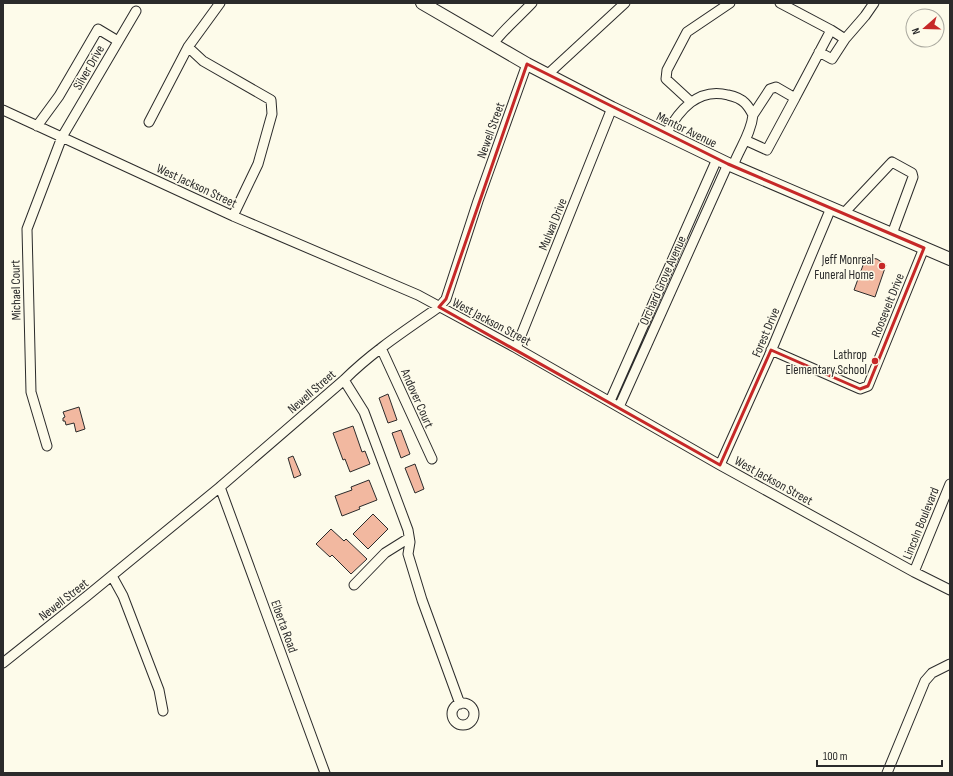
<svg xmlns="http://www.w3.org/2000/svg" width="953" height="776" font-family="'Sofia Sans Condensed',sans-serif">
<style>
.building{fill:#f2b8a0;stroke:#2b2b2b}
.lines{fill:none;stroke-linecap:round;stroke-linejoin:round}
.minor-casing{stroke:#2b2b2b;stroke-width:11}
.major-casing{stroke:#2b2b2b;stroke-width:14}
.minor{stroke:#fdfbea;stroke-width:9}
.major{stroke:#fdfbea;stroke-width:12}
.marked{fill:none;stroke:#c62828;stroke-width:3;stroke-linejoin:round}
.poi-dot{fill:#c62828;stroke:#fdfbea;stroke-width:1.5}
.labels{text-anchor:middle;stroke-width:3;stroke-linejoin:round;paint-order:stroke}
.street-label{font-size:13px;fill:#2b2b2b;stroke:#fdfbea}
.poi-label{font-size:13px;fill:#2b2b2b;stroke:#fdfbea;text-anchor:end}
</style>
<rect width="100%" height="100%" fill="#fdfbea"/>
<path class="building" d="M866,257L877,259L886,265L875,297L854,290Z
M388,394L397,420L388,423L379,398Z
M79,407L85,429L76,432L74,423L66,425L65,421H63V418L65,417L63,412Z
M353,426L362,452L365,451L370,464L350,472L345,459L343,460L333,433Z
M401,430L410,454L401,458L392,433Z
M293,456L301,475L294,478L288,458Z
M415,464L424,489L415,493L405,468Z
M369,480L377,500L359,507L360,509L342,516L335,496L352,490L351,487Z
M373,514L388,529L368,549L353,534Z
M331,529L344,541L346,539L367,559L351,574L332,555L330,557L316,544Z"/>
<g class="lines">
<g class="minor-casing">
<path id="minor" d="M780,3L831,30L795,98
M845,39L865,16L874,3
M493,44C504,29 519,17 532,3
M188,47L203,61L271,100L272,114L258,164L233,216
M819,52L832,59L845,39L831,30
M547,75L625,3
M691,102L666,79L667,70L687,32L730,3
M3,110L233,216L418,295L516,348L720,465L914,572L950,590
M149,122L188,47L220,3
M37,126L59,96L98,29L118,41
M666,134C679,110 698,87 728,95C733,96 741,99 745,103C748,106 751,111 753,115C751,134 739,149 733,166
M745,140L767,150L795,98L776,87L770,89L753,115
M844,213L892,162L912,173L913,177L892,234
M381,348L432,459
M516,348L612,108
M771,350L860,389L868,386L924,248
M344,380L364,412L408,530L410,542L408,554L422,600L460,704
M610,401L717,159
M619,407L728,164
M47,446L31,392L27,229L62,137L136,11
M720,465L769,356L831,208
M220,487L325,773
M914,572L950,484
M112,576L123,596L159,690L163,711
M354,585L385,553L409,538
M3,663L87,596L220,487L344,380C372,352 406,330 439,307L446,299L478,201L527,64
M452 714a11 11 0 1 1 22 0a11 11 0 1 1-22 0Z
M887,773L925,681L932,673L950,664"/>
</g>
<g class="major-casing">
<path id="major" d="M422,3L527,64L612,108L728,164L950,259"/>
</g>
<use href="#minor" class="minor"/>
<use href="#major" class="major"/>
</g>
<path class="marked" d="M527,64L728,164L924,248L868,386L860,389L771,350L720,465L439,307L446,299Z"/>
<g class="poi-dot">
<circle cx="882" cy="266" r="4"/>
<circle cx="875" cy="361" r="4"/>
</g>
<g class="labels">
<g class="street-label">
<text transform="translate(88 67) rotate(-60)" y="5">Silver Drive</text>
<text transform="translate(687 129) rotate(26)" y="5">Mentor Avenue</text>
<text transform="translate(490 130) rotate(-70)" y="5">Newell Street</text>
<text transform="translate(197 185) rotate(25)" y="5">West Jackson Street</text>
<text transform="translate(552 224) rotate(-68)" y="5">Mulwal Drive</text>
<text transform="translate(662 280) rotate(-66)" y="5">Orchard Grove Avenue</text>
<text transform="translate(15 290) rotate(-91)" y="5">Michael Court</text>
<text transform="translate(887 305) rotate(-68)" y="5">Roosevelt Drive</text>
<text transform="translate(492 321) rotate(28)" y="5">West Jackson Street</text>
<text transform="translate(765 332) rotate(-67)" y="5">Forest Drive</text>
<text transform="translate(311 391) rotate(-41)" y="5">Newell Street</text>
<text transform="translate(418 398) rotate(66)" y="5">Andover Court</text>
<text transform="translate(774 480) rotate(29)" y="5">West Jackson Street</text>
<text transform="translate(920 523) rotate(-68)" y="5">Lincoln Boulevard</text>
<text transform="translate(63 599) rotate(-38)" y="5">Newell Street</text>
<text transform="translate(285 626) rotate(70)" y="5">Elberta Road</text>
</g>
<g class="poi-label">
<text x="874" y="264">Jeff Monreal<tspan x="874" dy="15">Funeral Home</tspan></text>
<text x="867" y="359">Lathrop<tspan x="867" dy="15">Elementary School</tspan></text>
</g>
</g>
<rect width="953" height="776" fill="none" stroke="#2b2b2b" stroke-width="8"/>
<g transform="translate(925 28) rotate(250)"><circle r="19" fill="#fdfbea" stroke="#a9a89e"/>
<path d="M0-3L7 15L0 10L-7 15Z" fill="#c62828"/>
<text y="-6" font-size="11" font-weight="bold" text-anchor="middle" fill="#2b2b2b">N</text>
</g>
<path d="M817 760v6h125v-6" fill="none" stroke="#2b2b2b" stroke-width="2"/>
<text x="823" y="760" font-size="12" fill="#2b2b2b" stroke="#fdfbea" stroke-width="3" paint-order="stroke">100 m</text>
</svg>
